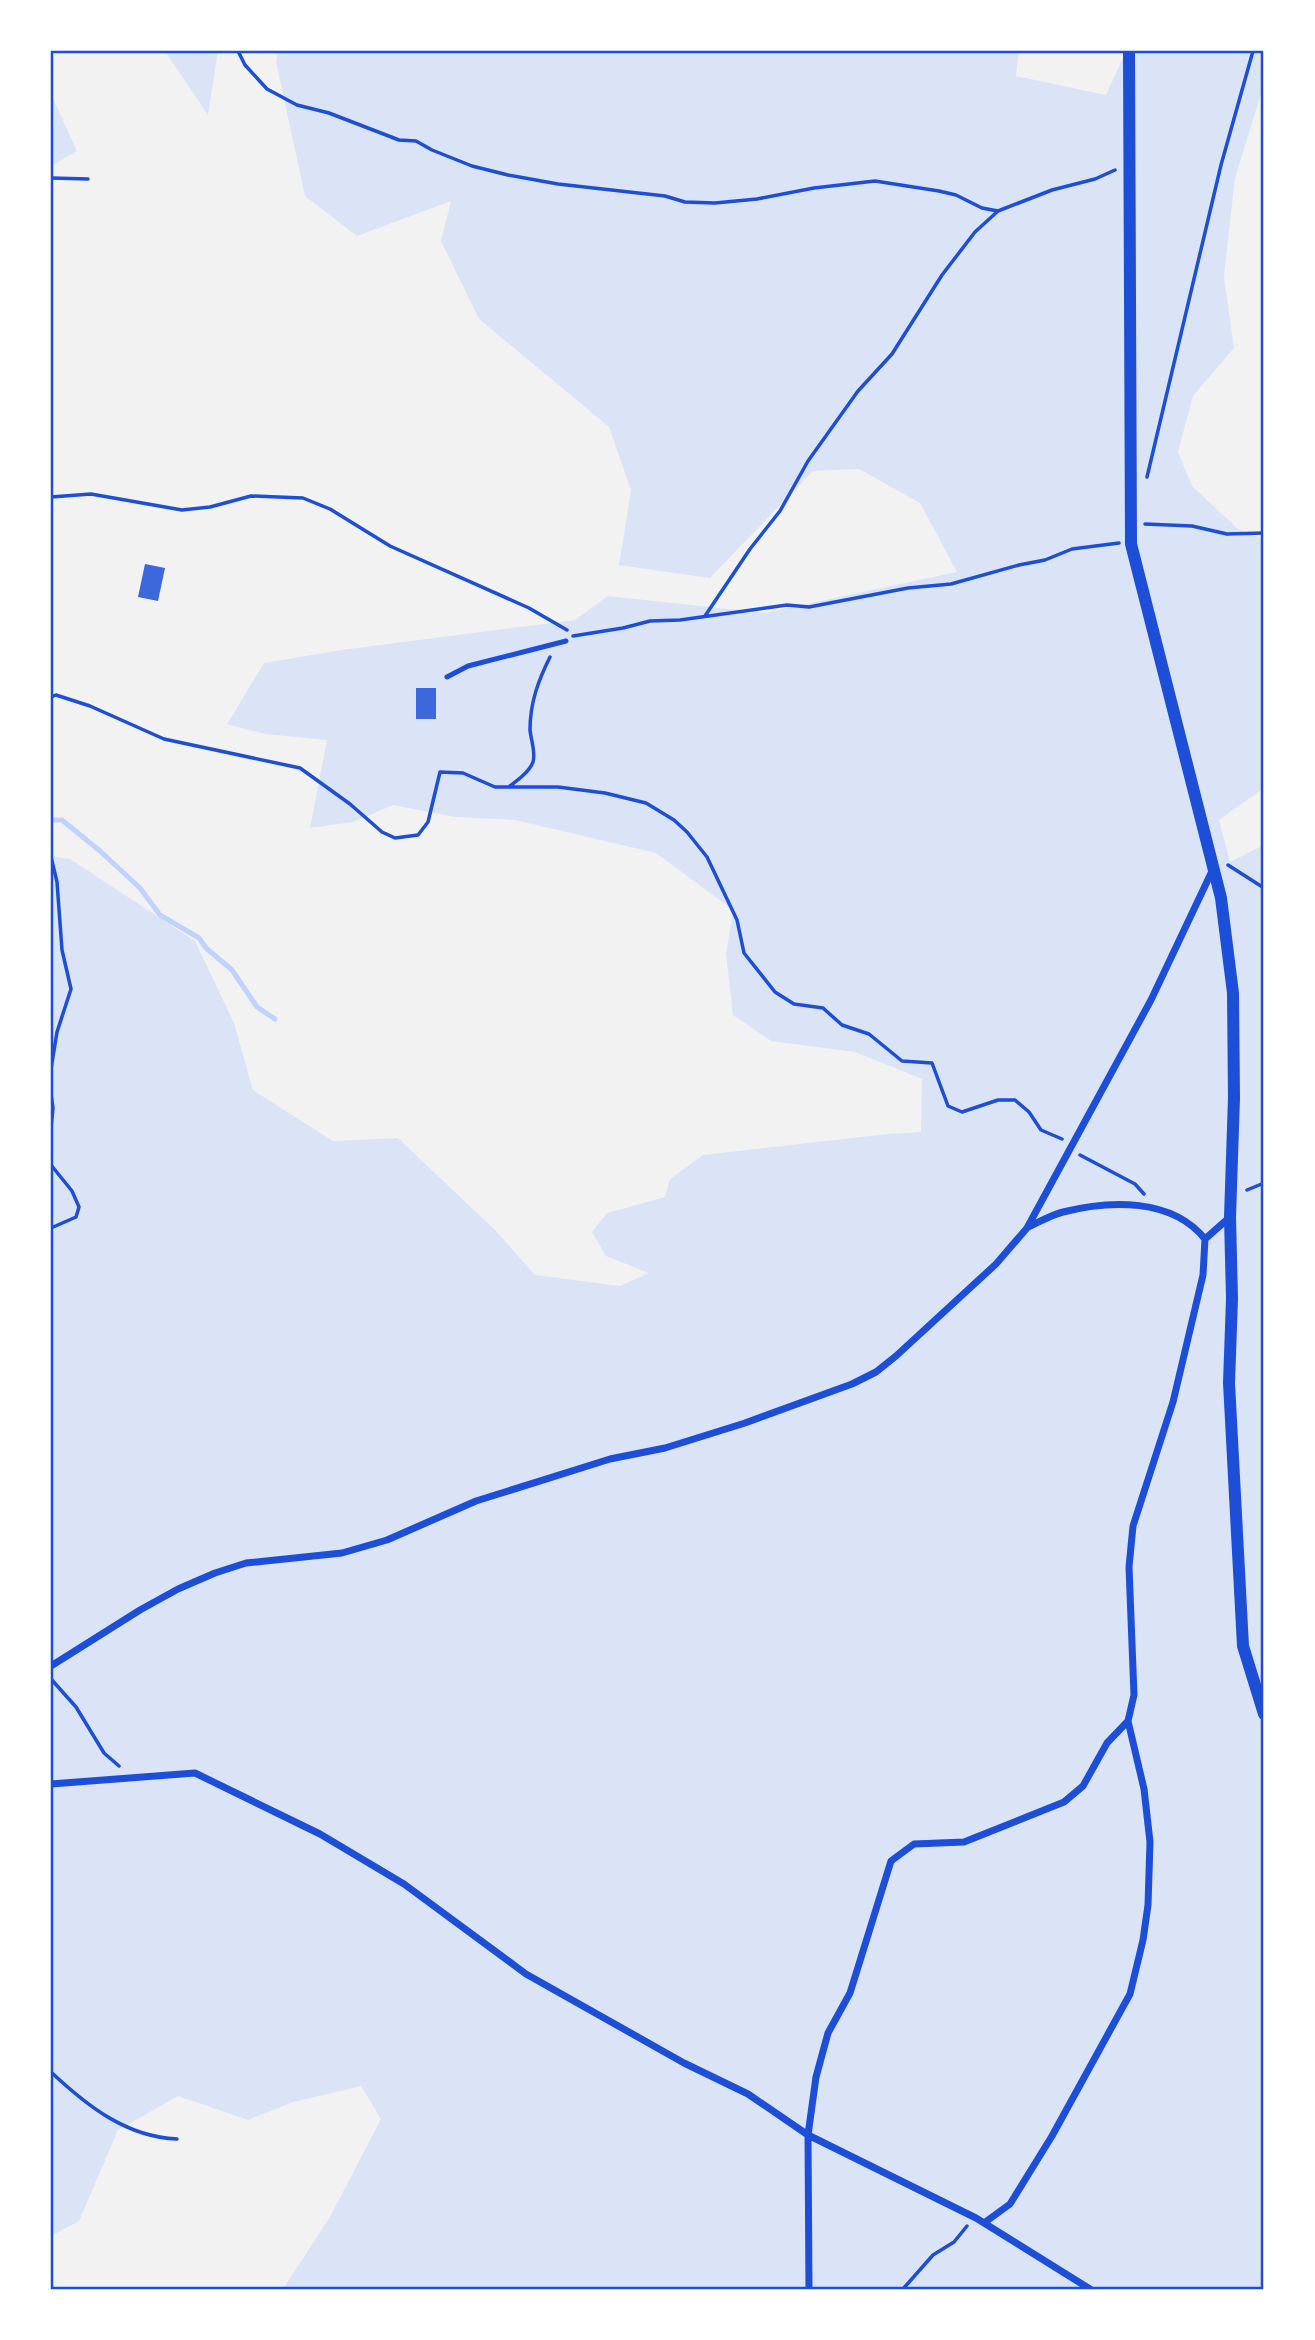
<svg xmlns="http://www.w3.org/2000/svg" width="1315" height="2340" font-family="'Asap Condensed',sans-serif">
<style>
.green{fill:#dbe4f7}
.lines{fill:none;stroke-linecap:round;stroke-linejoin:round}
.stream{stroke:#bfd3fe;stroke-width:5}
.building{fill:#3d67dc}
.path{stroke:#1d4ed8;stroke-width:3.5}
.service{stroke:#1d4ed8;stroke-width:5}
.minor{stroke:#1d4ed8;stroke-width:7}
.tertiary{stroke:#1d4ed8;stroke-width:12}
.neatline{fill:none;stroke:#1d4ed8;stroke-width:2.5}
</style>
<rect width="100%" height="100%" fill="#f2f2f2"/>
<path class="green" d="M165,51H218L208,115Z
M278,51H1019L1016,76L1106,95L1126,51H1264V84L1235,178L1224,277L1234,348L1193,396L1178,452L1192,486L1238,529L1264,540V782L1261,790L1219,820L1230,862L1264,845V2289H283L330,2217L381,2119L361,2086L293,2102L248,2120L178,2096L118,2130L79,2221L51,2236V856L70,859L195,941L234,1023L253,1090L333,1141L398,1138L496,1231L535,1275L620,1286L649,1273L606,1256L592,1232L607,1213L665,1197L670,1179L703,1155L888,1134L921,1132L922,1079L855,1052L771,1041L733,1015L726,954L733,910L656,853L515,820L455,817L393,805L353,822L310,828L327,740L265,734L227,724L264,663L341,650L575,620L608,596L764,613L957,572L920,503L859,469L813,471L710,578L619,565L631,490L609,427L479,319L441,241L451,201L357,236L305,196L276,62Z
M51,94L77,151L51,166Z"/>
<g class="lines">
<path class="stream" d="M51,820H62L100,851L140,888L160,915L199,938L206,948L232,970L257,1007L275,1019"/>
</g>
<path class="building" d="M145,564L165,568L158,601L138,597Z
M416,688H436V719H416Z"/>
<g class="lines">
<path class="path" d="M238,51L245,65L267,89L297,105L329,113L399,140L416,141L432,150L472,166L508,175L558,184L665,196L685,202L715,203L757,199L814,188L875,181L939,191L956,195L982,208L998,211
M51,178L88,179
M1147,477L1221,165L1253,51
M51,497L91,494L182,510L210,507L251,496L303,498L330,509L390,546L529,608L567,630
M1145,524L1192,526L1227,534L1264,533
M705,616L750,549L780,511L808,461L858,391L892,354L942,275L975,232L998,211L1052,190L1095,179L1115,170
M573,636L623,628L650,621L680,620L787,605L809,607L908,588L951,584L1019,565L1045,560L1072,549L1119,543
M51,697L56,695L90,706L164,739L300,768L350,804L382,832L395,838L418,835L428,822L440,772L463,773L495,787H558L605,793L646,803L674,820L687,832L707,857L737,920L744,953L775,992L794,1004L823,1008L842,1025L869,1034L902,1061L932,1063L948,1106L962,1112L998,1100H1015L1029,1112L1041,1130L1062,1139
M510,786C518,780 529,772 533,762C536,753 531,740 530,730C530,703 538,681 550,657
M51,857L57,882L62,950L71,989L57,1032L51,1069
M1228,865L1264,888
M51,1094L53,1108L51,1128
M1080,1155L1135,1184L1144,1194
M51,1165L72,1191L79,1207L76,1217L51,1228
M1247,1190L1264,1183
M51,1679L76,1707L104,1753L119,1766
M51,2072C86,2105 126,2137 177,2139
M903,2289L933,2255L954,2242L967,2226"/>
<path class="service" d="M447,677L468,666L566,641"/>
<path class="minor" d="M1028,1227C1039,1222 1051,1215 1063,1212C1110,1200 1172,1198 1205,1239
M51,1666L140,1610L178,1589L215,1573L246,1563L342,1553L387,1540L476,1501L610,1459L665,1448L745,1423L852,1384L876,1372L896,1356L996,1264L1027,1228L1151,1000L1213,869
M51,1784L195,1773L320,1834L404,1884L526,1974L684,2063L748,2094L808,2135L976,2218L1090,2289
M984,2223L1010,2204L1052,2136L1130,1994L1143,1940L1148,1905L1150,1842L1144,1789L1128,1721
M809,2289L808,2135L816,2077L828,2033L850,1993L891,1861L914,1844L964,1842L1064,1802L1083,1786L1107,1743L1128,1721L1134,1695L1129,1567L1133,1526L1173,1402L1203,1275L1205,1239L1230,1217"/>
<path class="tertiary" d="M1129,51L1131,544L1221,898L1233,993L1234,1098L1230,1217L1232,1299L1229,1383L1243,1646L1264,1714"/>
</g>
<rect width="1315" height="2340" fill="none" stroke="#ffffff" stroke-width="105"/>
<rect x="52" y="52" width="1210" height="2236" class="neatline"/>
</svg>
